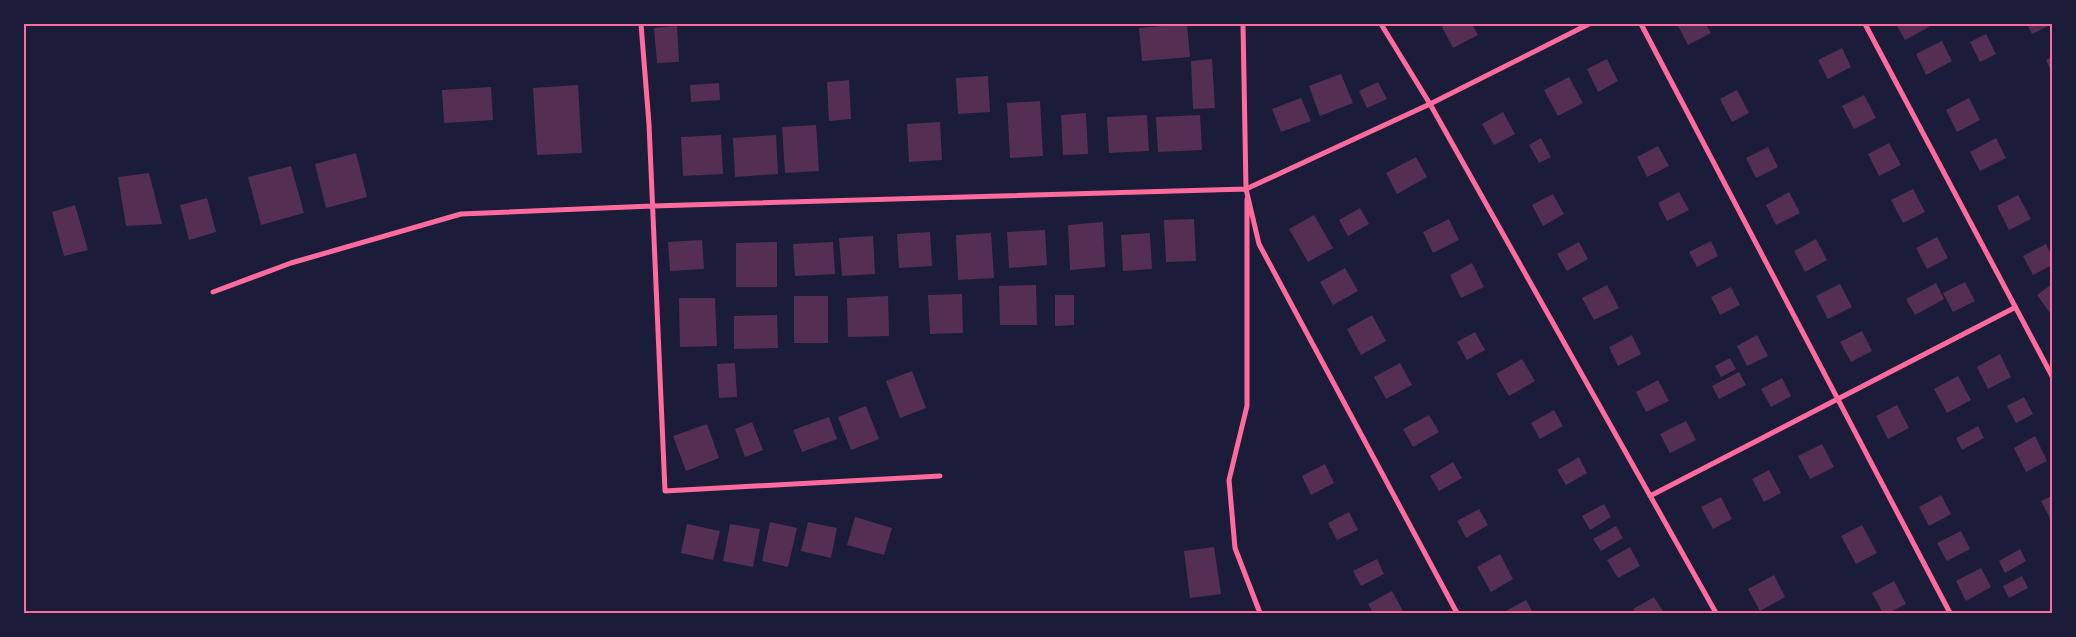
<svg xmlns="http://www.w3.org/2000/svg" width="2076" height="637" font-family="'PT Sans',sans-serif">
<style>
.building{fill:#542f53}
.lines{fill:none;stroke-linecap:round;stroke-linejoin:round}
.minor{stroke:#ff6b9d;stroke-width:5}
.neatline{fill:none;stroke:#ff6b9d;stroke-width:2}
</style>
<rect width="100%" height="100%" fill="#1b1b3a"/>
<path class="building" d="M1187,24L1190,57L1142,61L1139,28Z
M1448,24H1472L1478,35L1453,48L1442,27Z
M1681,24H1706L1711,33L1688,45L1678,26Z
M1896,24H1927L1929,27L1905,40Z
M2027,24H2052L2032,34Z
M677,26L679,62L657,63L654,28Z
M1986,34L1996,54L1980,62L1970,42Z
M1942,41L1952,61L1926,75L1916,54Z
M1842,48L1851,67L1828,79L1818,60Z
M2052,57V73L2046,60Z
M1212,59L1215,108L1193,109L1191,61Z
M1607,59L1618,81L1598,92L1587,69Z
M1341,74L1353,103L1320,116L1309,86Z
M988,76L990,112L958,114L956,78Z
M1569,77L1583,103L1558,116L1544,90Z
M849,80L851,119L829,121L827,82Z
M1378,82L1387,99L1367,108L1359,91Z
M719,83L720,100L691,102L690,85Z
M578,85L582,153L537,155L533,88Z
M491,87L493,120L444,123L442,90Z
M1737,90L1749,113L1732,122L1720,99Z
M1864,95L1876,118L1854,129L1842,106Z
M1301,98L1311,121L1281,132L1272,109Z
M1969,98L1980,120L1957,132L1946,110Z
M1040,101L1043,156L1010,158L1007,103Z
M1503,112L1515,134L1494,145L1482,124Z
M1086,113L1088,154L1063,155L1061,115Z
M1147,115L1149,151L1109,153L1107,117Z
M1200,115L1202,150L1158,152L1156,117Z
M940,122L942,160L909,162L907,124Z
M816,125L819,171L785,173L782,127Z
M721,135L723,174L683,176L681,137Z
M776,135L778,174L735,177L733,138Z
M1541,138L1551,157L1539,163L1529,145Z
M1996,138L2006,158L1980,171L1970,152Z
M1889,143L1901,165L1879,176L1868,154Z
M1658,146L1669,166L1647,177L1637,157Z
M1768,147L1778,167L1756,178L1746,158Z
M356,153L367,197L326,208L315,164Z
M1416,157L1427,177L1397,194L1386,173Z
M291,166L304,213L261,225L248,177Z
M149,173L162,224L126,226L118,177Z
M1913,189L1925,212L1903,223L1891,200Z
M1679,192L1689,210L1667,221L1658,203Z
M1789,192L1800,213L1776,225L1766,205Z
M1553,194L1564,214L1543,226L1532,205Z
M2018,195L2031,219L2009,230L1997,206Z
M207,198L216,232L189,240L180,205Z
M75,205L88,250L64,256L52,212Z
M1360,208L1369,224L1348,236L1339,220Z
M1314,215L1333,248L1308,262L1289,229Z
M1194,219L1196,261L1166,262L1164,220Z
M1449,219L1459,240L1433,253L1423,232Z
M1103,222L1105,267L1070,270L1068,225Z
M1045,230L1047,265L1009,268L1007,232Z
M930,232L932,266L899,268L897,234Z
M991,233L994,278L958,280L956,235Z
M1150,233L1152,269L1123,271L1121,235Z
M873,236L875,274L842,276L839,238Z
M1937,237L1948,258L1927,269L1916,248Z
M1816,239L1827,260L1805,272L1794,251Z
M702,240L704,269L670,271L668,242Z
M1711,241L1718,256L1697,267L1689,252Z
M777,242V287H736V243Z
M833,242L835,274L795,276L793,244Z
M1579,242L1588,259L1567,271L1557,254Z
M2046,244L2052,256V265L2033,275L2023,256Z
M1472,263L1484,287L1461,298L1450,275Z
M1345,268L1358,291L1333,305L1320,282Z
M1965,282L1975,301L1953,312L1943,293Z
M1936,283L1944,299L1915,315L1906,299Z
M1840,284L1852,307L1828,319L1816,296Z
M2052,284V311L2050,313L2037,295Z
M1036,285L1037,325H1000L999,286Z
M1607,285L1619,308L1594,320L1582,298Z
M1731,287L1740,305L1720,315L1711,297Z
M962,294L963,333L930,334L928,295Z
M1055,295H1074V325L1055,326Z
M794,296H828V343H794Z
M888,296L889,336L848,337L847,298Z
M679,298H715L717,346L680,347Z
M777,315L778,348L734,349V316Z
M1372,315L1386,341L1361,355L1347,329Z
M1862,331L1872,351L1851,362L1840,342Z
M1475,332L1485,350L1467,360L1457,342Z
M1632,335L1641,354L1618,366L1609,347Z
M1757,335L1768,356L1747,366L1737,346Z
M2000,354L2011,377L1988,389L1977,367Z
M1730,358L1736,369L1721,377L1715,366Z
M1522,359L1535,381L1509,396L1496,374Z
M735,363L737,397L719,398L717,364Z
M1400,363L1412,385L1386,399L1374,377Z
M912,371L926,408L900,418L886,381Z
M1739,372L1746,385L1719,399L1712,386Z
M1958,376L1971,400L1947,413L1934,389Z
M1782,378L1791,396L1771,407L1761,389Z
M1658,380L1669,401L1646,412L1636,392Z
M2024,397L2033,414L2016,423L2007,406Z
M1897,405L1909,428L1888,439L1876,416Z
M866,406L879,439L851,450L838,417Z
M1554,410L1563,426L1540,439L1531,423Z
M1429,415L1439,432L1413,447L1403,429Z
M829,417L837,439L802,452L793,430Z
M1686,421L1696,440L1670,453L1660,434Z
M752,422L763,450L745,457L735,429Z
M707,424L719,458L686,471L673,436Z
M1978,426L1984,438L1962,450L1956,438Z
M2035,436L2047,461L2026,472L2014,448Z
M1822,444L1834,467L1810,479L1798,456Z
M1579,457L1587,473L1566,485L1557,470Z
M1453,462L1462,478L1439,491L1430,476Z
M1325,464L1334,483L1311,495L1302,476Z
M1769,470L1781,493L1764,502L1752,479Z
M1941,495L1951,514L1929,526L1919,507Z
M2052,496V522L2041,501Z
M1721,497L1732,519L1713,529L1701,507Z
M1604,504L1611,517L1590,530L1582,516Z
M1479,509L1488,525L1466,538L1457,521Z
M1349,512L1358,530L1337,540L1328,523Z
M855,517L892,528L884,555L847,545Z
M770,522L797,528L788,567L762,561Z
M808,522L837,528L831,558L801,551Z
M687,524L720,531L713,560L681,553Z
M730,524L760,529L753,567L723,561Z
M1862,525L1877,553L1856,564L1841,536Z
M1616,526L1623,538L1601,551L1593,539Z
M1961,531L1970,549L1947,561L1937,543Z
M1214,547L1221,594L1190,598L1184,551Z
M1630,547L1640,566L1618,578L1607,560Z
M2020,549L2026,561L2005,573L1999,561Z
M1500,554L1513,579L1491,592L1477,567Z
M1377,559L1384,574L1361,586L1353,571Z
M1981,568L1991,587L1966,601L1956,581Z
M1774,575L1785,597L1760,611L1748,589Z
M2022,576L2028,588L2009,598L2003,586Z
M1894,581L1906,604L1888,613H1883L1872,593Z
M1392,591L1404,613H1373L1368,604Z
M1654,597L1664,613H1636L1633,609Z
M1526,600L1533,613H1502Z"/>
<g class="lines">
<path class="minor" d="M641,24L649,124L665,491L940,476
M1243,24L1246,189L1259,244L1457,613
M1381,24L1430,104L1716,613
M1641,24L1950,613
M1865,24L2052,376
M1247,199V406L1229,480L1235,548L1260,613
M213,292L291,263L461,214L652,206L1246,189L1430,104L1589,24
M1650,496L2014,308"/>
</g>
<rect width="2076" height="637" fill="none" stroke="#1b1b3a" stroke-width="50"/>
<rect x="25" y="25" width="2026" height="587" class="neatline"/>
</svg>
